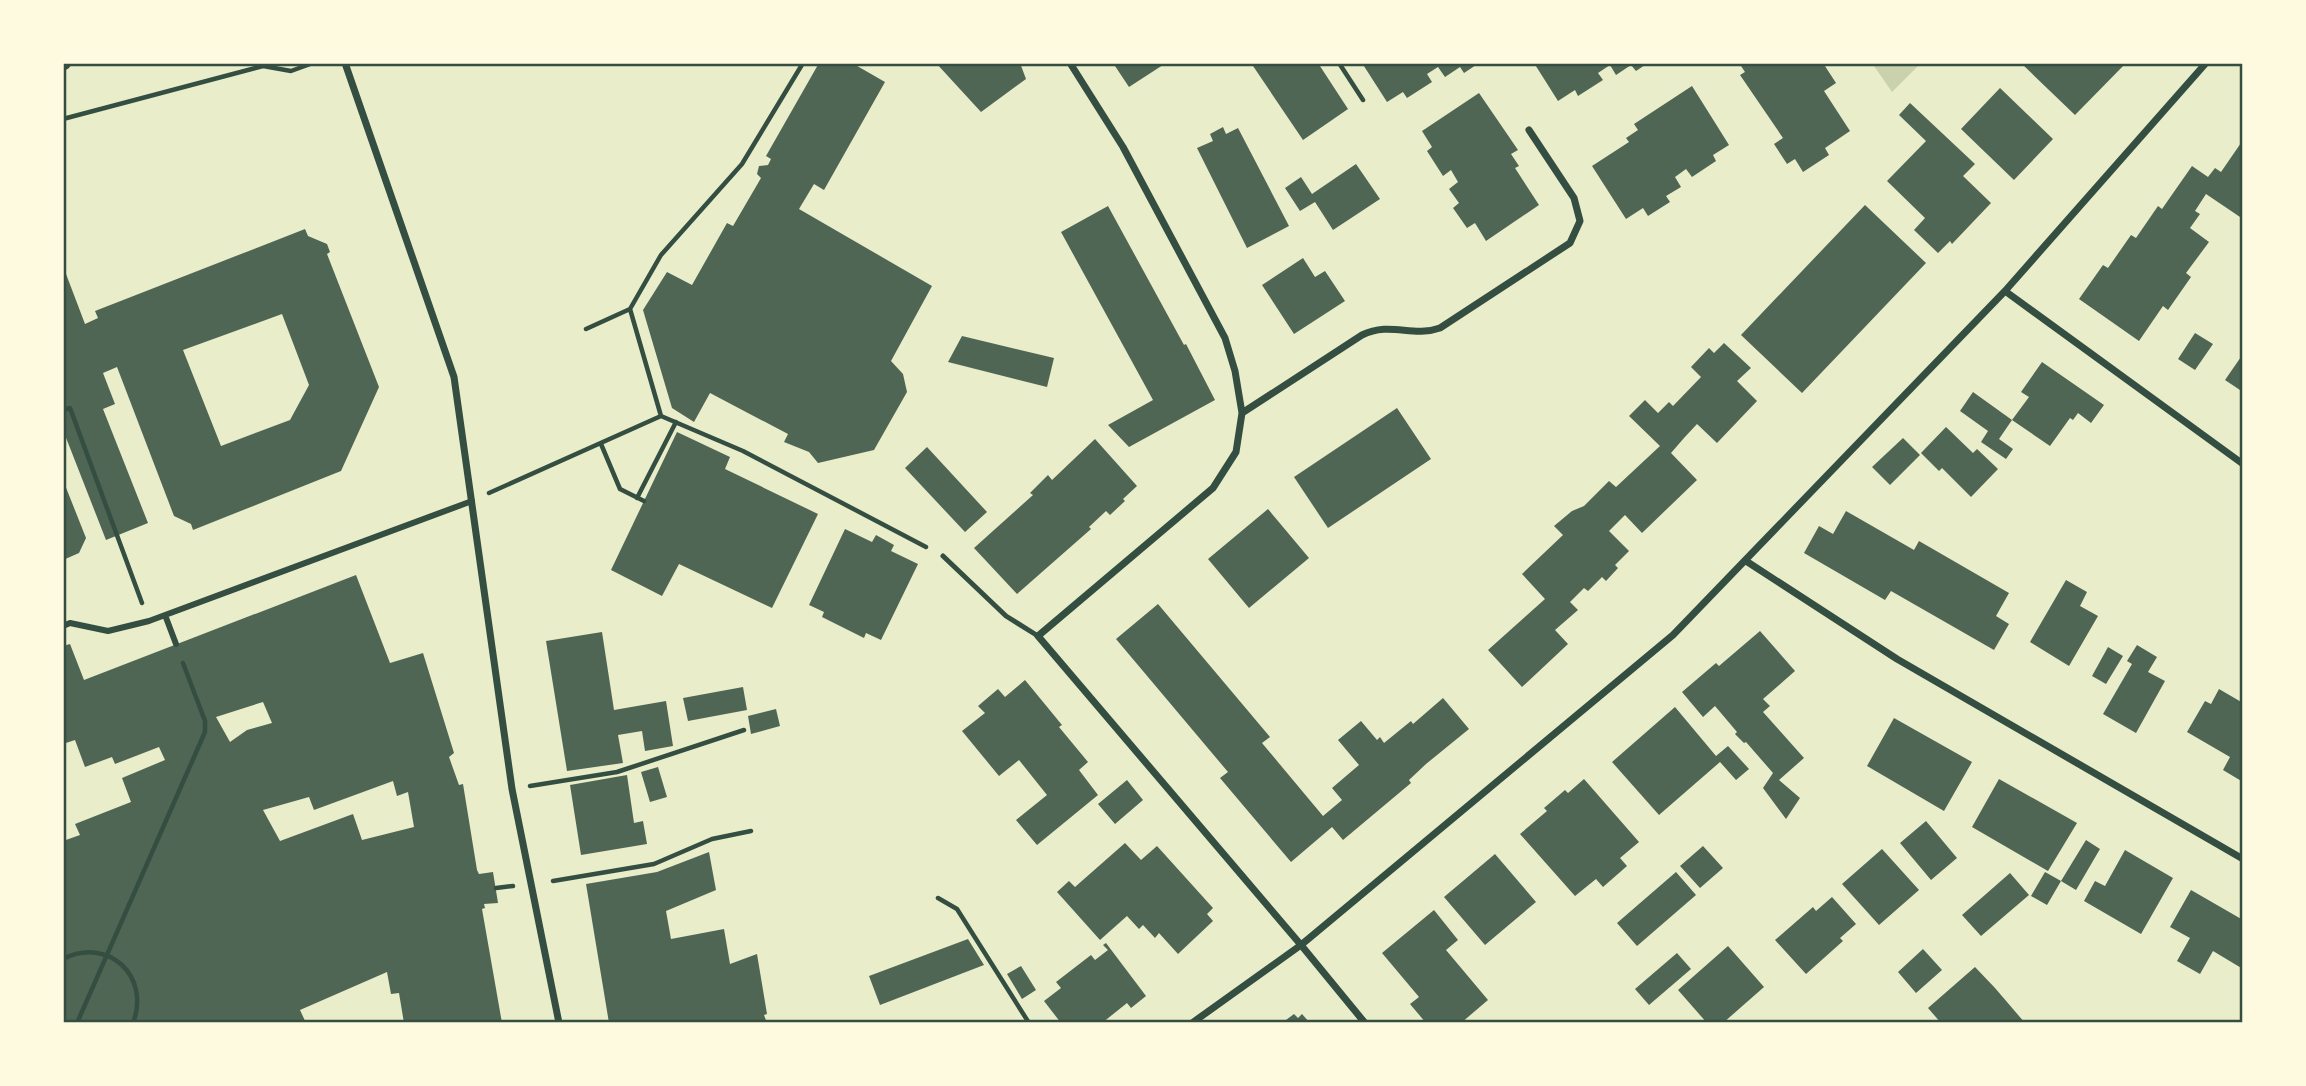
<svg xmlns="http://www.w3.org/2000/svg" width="2306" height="1086" font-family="'Archivo Narrow',sans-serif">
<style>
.green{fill:#cad2ad}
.building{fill:#4f6655;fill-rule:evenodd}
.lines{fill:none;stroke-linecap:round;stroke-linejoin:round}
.path{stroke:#344e41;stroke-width:4.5}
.service{stroke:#344e41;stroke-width:5}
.pedestrian{stroke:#344e41;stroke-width:6}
.minor{stroke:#344e41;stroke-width:7}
.secondary{stroke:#344e41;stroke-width:14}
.neatline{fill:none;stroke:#344e41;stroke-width:2.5}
</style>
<rect width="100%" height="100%" fill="#e9edc9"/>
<path class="green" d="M1872,63H1921L1892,92Z"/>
<path class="building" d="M819,63H852L885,82L824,190L814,184L799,209L932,286L891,361L903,374L907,392L874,450L818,463L809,452L784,442L788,434L710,393L694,422L672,408L643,310L667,272L692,285L727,223L733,226L761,178L757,174L759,166L768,165L771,159L766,156Z
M936,63H1020L1026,79L981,112Z
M1113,63H1166L1129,87Z
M1251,63H1318L1348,109L1303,140Z
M1362,63H1479L1464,73L1460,67L1445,77L1438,67L1427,74L1432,82L1407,98L1403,92L1387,102Z
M1534,63H1648L1636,71L1631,65L1616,75L1610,65L1598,73L1603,80L1578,96L1575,90L1558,101Z
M1739,63H1823L1836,83L1824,91L1850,131L1825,148L1829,155L1803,172L1795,159L1787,164L1774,144L1783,138L1740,75L1745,72Z
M2024,63H2126L2075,115L2023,65Z
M1692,86L1729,145L1713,155L1716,161L1692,177L1686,169L1675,177L1681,187L1666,196L1670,202L1648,216L1643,208L1626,219L1592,166L1629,142L1626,138L1638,130L1634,124Z
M2000,88L2053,139L2014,180L1961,129Z
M1479,93L1518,150L1511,154L1519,166L1515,168L1539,205L1486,241L1475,223L1467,228L1453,208L1459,203L1449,189L1458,182L1451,170L1443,176L1427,151L1432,147L1422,131Z
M1910,103L1975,164L1963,176L1991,203L1952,244L1950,241L1938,253L1914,230L1925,218L1887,181L1926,141L1899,115Z
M1223,127L1226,134L1238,128L1289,226L1247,248L1197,148L1213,141L1210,134Z
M2243,140V219L2206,194L2195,211L2200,214L2190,228L2209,242L2186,273L2191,277L2168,310L2163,306L2139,341L2079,299L2103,265L2108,268L2131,235L2136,238L2158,206L2162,209L2192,166L2208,177L2215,168L2221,172Z
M1356,164L1380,199L1333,230L1315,202L1300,211L1285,188L1301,177L1312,194Z
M1865,205L1926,263L1802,393L1741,335Z
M1108,206L1184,345L1186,344L1215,400L1129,447L1108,425L1153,400L1061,232Z
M305,229L308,236L327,244L330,252L327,254L379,387L341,471L193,530L191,524L174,516L117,367L103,373L115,404L103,409L148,523L106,540L63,430V266L85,324L98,318L95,311ZM282,314L309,385L290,420L221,446L183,350Z
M1303,258L1315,277L1325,271L1345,301L1294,334L1262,285Z
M2195,333L2213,344L2195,370L2178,359Z
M962,336L1054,358L1047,387L948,362Z
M1724,343L1751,368L1737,381L1757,401L1717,443L1697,424L1684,438L1671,453L1697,480L1642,533L1625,515L1609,531L1629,551L1615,565L1618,568L1606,581L1602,577L1588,591L1584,588L1570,602L1578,610L1555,630L1568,644L1522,687L1488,650L1545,599L1522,574L1563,535L1554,526L1572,511L1584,506L1609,481L1616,487L1660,446L1629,416L1645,400L1658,413L1669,402L1673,406L1701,377L1691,367L1709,348L1714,353Z
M2243,354V392L2225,380Z
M2042,362L2104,405L2091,423L2078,413L2073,420L2070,418L2050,446L2012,420L2029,397L2021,392Z
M1973,392L2012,420L1999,439L2013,449L2006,459L1981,442L1988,431L1960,411Z
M1397,408L1431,459L1328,528L1294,477Z
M1946,427L1973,453L1977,449L1998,469L1971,497L1942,468L1939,471L1921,453Z
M677,432L730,457L725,469L818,514L772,608L679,564L662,596L611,570Z
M1903,438L1920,455L1890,485L1872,467Z
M1095,439L1137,486L1123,499L1125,501L1110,515L1106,511L1089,527L1091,529L1017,594L974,548L1033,495L1030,493L1048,475L1052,480Z
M927,447L987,512L965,532L905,468Z
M63,480L86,538L79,553L63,560Z
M1268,509L1309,558L1249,608L1208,559Z
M1846,511L1914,550L1919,541L2009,593L1996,616L2009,624L1994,650L1891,591L1885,600L1804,553L1819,526L1833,534Z
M845,529L872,542L876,535L894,545L891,551L918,564L881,640L866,633L864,638L822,617L824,612L809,605Z
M356,575L390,663L423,653L454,753L449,757L459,785L463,784L477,870L479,874L493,872L498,903L484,904L485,908L482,909L502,1023H404L399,993L391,994L387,972L300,1010L306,1023H63V841L80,835L75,824L131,802L122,778L165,760L159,747L115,764L112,757L85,767L75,740L63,744V646L70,644L84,680ZM263,702L272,723L247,730L230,742L216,717ZM393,781L397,796L408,792L414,827L362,840L353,814L280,841L263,810L309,797L314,810Z
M2066,580L2087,592L2080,606L2098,616L2069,666L2030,642Z
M1158,604L1270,737L1262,743L1323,816L1342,800L1332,788L1359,765L1338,740L1361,721L1377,740L1380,737L1384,743L1411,721L1413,724L1443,698L1469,729L1426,764L1409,780L1411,783L1343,840L1332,827L1291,862L1220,778L1228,772L1116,639Z
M1760,631L1795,671L1763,699L1770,706L1763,712L1804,758L1779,780L1800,798L1786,819L1763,788L1773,773L1746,742L1744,743L1735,734L1737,732L1715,706L1703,717L1682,692L1716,663L1719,666Z
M602,632L614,710L666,701L673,746L645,751L642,731L618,735L623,763L567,771L546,641Z
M2137,645L2157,657L2148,672L2165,681L2136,733L2103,714L2132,664L2127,661Z
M2108,647L2123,656L2106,684L2092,676Z
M1025,680L1062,725L1059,727L1088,762L1079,770L1098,795L1037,845L1016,820L1047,795L1019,760L999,776L962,731L985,713L978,706L998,689L1005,697Z
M743,687L747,710L688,721L683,698Z
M2219,689L2243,703V735L2240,740L2243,741V782L2223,770L2230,757L2187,732L2205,701L2211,704Z
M1675,707L1716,756L1728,746L1749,769L1736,780L1720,762L1659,815L1612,762Z
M776,709L780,726L751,734L748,716Z
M1894,718L1972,762L1944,811L1867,766Z
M658,767L667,797L650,802L641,772Z
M627,775L634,823L643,821L647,844L581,855L570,785Z
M1584,779L1639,842L1620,858L1627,866L1603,887L1596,879L1575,896L1520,834L1547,811L1544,808L1565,790L1568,793Z
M1999,779L2077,823L2048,871L1972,827Z
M1127,780L1143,800L1115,824L1098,804Z
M1926,821L1957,858L1931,880L1900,843Z
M2086,840L2100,849L2076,890L2061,881Z
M1125,843L1141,860L1157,846L1213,908L1207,914L1213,921L1178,954L1159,933L1155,938L1143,925L1139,929L1127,916L1100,940L1057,892L1069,881L1075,887Z
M1703,846L1723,868L1700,888L1680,866Z
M1882,849L1919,890L1879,925L1842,884Z
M2125,850L2173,878L2141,934L2084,901L2095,881L2105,886Z
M709,852L716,890L666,911L671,939L724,929L730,964L757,954L767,1014L764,1015L767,1023H609L586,884L657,872Z
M1495,854L1536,902L1485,945L1444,897Z
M1676,872L1696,895L1637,946L1617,923Z
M2045,872L2061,881L2047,905L2031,896Z
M2010,873L2029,895L1981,936L1962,915Z
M2191,890L2243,920V969L2213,951L2200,974L2177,961L2190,938L2170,927Z
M1832,897L1856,924L1840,938L1843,941L1806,974L1775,940L1813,907L1816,911Z
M1434,910L1458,940L1446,950L1488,1000L1461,1023H1426L1410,1004L1419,997L1382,953Z
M968,939L984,965L880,1005L869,976Z
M1106,943L1146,996L1131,1008L1127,1003L1102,1023H1061L1044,1001L1061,988L1056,982L1091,955L1095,960L1108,950L1103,945Z
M1728,946L1764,987L1723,1023H1707L1678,990Z
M1923,949L1942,970L1916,993L1898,972Z
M1677,953L1691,969L1649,1005L1635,989Z
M1021,966L1036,990L1022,999L1007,974Z
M1975,967L1995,988L2025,1023H1941L1928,1008Z
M1294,1014L1298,1018L1302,1014L1310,1023H1282Z"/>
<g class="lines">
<path class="path" d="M1339,63L1363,100
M63,119L263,66L291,71L313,63
M586,329L630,309
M63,410L70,408L142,603
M661,416L630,309L661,255L742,164L803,63
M601,444L620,489L644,501
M489,493L661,416L743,451L926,547
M637,498L676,422
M530,786L617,772L744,730
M553,881L654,864L712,839L751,831
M496,888L513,886
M938,898L957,909L1029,1023
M63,959C108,936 151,976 133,1023
M77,1023L205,732V721L183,663"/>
<path class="service" d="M943,556L1006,616L1038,636"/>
<path class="pedestrian" d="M165,615L176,644
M63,626L70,623L108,631L149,621L472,501"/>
<path class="minor" d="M345,63L454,377L512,789L559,1023
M1070,63L1123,147L1225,338L1235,371L1242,413L1236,452L1213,488L1038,636L1301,945L1365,1023
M2005,291L2243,464
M1242,413L1362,335C1391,321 1412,338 1440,328L1570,243L1580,221L1574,198L1529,130
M1746,561L1897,659L2243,859
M1192,1023L1301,945L1673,635L2005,291L2206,63"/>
<path class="secondary" d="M63,63H64"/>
</g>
<rect width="2306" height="1086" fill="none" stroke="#fefae0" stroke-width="130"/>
<rect x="65" y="65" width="2176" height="956" class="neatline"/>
</svg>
